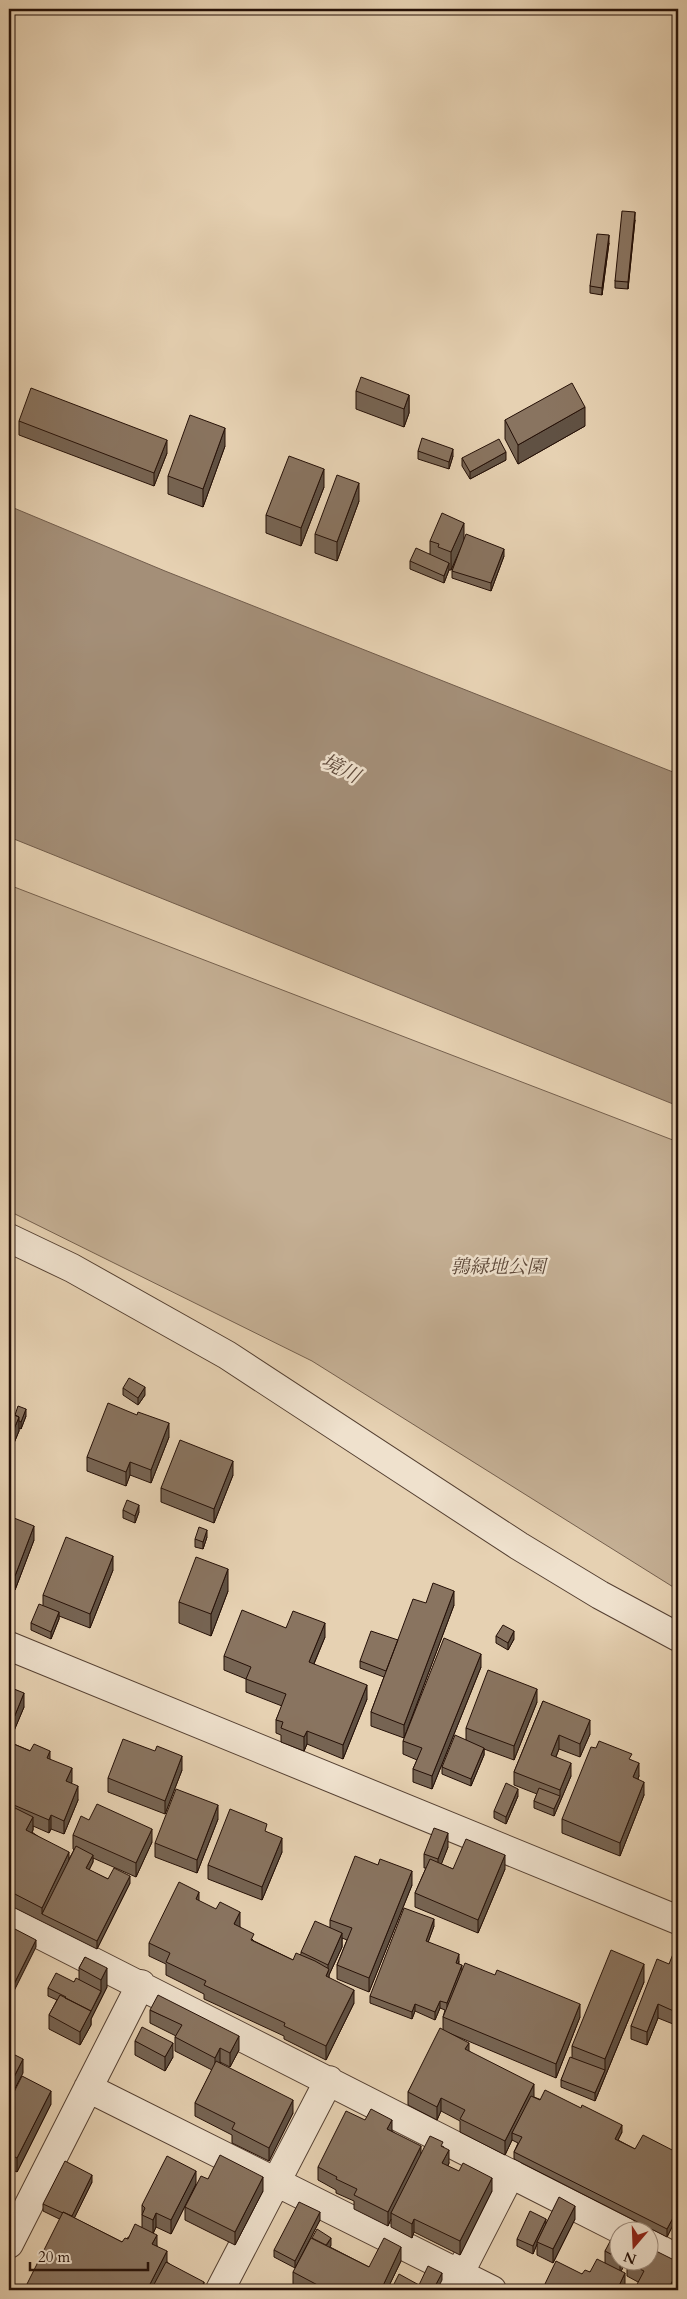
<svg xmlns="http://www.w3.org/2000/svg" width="687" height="2299" font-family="Cardo,'Noto Serif JP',serif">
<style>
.green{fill:#c5b095;stroke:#75604e}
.water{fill:#a48f78;stroke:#715c4b}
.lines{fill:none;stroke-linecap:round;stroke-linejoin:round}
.minor-casing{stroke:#554032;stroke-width:30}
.minor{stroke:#efe1cd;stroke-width:28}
.wall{fill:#766453;stroke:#251007}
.shaded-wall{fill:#605143;stroke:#251007}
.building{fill:#897460;stroke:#251007}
.labels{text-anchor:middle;stroke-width:5;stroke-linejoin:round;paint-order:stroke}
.park-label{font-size:19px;font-style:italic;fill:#5d4839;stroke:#efe1cd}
.water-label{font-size:20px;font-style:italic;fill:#5e493a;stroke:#efe1cd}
</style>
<rect width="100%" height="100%" fill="#e6d1b2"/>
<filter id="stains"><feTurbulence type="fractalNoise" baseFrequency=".004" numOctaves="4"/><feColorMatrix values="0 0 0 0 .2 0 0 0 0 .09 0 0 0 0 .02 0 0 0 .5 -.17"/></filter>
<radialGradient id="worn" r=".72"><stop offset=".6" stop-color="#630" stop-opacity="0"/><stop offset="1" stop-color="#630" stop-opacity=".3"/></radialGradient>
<path class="green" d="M9,885L678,1142V1590L312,1361L9,1211Z"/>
<path class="water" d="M9,506L165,571L678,774V1106L9,837Z"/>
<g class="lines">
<g class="minor-casing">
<path id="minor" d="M9,1238L72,1268L227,1355L519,1546L600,1595L678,1637
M9,1646L678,1920
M9,1919L625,2232
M88,2088L492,2290
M9,2244L141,1984
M650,2244L678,2259
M220,2290L329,2080
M451,2290L511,2173"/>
</g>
<use href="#minor" class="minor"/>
</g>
<path class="wall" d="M635,220L628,289L615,288V281Z
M609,243L602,295L590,293V286Z
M356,391L409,395V413L404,427L356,409Z
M505,420L585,426L518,464L505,439Z
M19,421L167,453L154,486L19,435Z
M225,446L203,507L168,494V476Z
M418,451L453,456L449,469L418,459Z
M462,458L506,460L470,479L462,466Z
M324,487L301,546L266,533V515Z
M359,501L337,561L315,553V534Z
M464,540L504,556L491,591L452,578V571L461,548L451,570H449L444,583L410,569V561L430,554V541Z
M123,1388L145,1395L138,1405L123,1395Z
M9,1413L15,1415L26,1416L21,1429L19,1428V1431L9,1455Z
M169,1437L151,1483L130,1475L126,1486L87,1471V1457Z
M233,1475L214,1523L161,1502V1488Z
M123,1510L139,1512L135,1523L123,1518Z
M9,1516L34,1540L15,1590L9,1587Z
M207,1537L203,1549L195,1547V1539Z
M113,1570L90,1628L59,1616V1619L51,1639L31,1630V1623L43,1605V1595Z
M228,1591L211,1636L179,1623V1602Z
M426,1603L454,1605L404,1738L371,1726V1712L384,1677L360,1668V1661L398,1640Z
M286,1628L325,1637L314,1664L367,1699L343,1759L307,1744L304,1751L281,1742V1735L276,1733V1720L282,1706L246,1692V1679L224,1670V1656Z
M496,1636L514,1639L508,1650L496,1643Z
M481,1667L432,1789L413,1782V1769L417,1760L403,1754V1741Z
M9,1687L24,1707L9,1742L50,1759L72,1782L71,1783L78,1800L64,1834L51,1829L49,1833L33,1826V1830L32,1832L69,1859L74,1850L73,1849V1835L89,1820L152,1842L136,1877L93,1858V1862L89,1870L108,1879L130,1883L97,1949L9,1905Z
M543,1701L590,1734L580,1757L559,1749L556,1757L571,1776L554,1816L534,1808V1801L537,1794L514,1785V1772Z
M537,1702L514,1760L484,1749V1755L471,1786L442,1774V1767L466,1740V1728Z
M632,1760L639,1776L638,1779L644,1795L620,1856L562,1833V1819Z
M182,1770L165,1814L108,1792V1778Z
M518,1796L506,1824L494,1818V1811Z
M218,1819L197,1873L155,1857V1843Z
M267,1832L282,1852L262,1900L208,1879V1865Z
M448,1847L441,1864L453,1869H505L478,1933L415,1907V1893L426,1868H424V1854Z
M412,1885L369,1992L337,1979V1965L347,1940L342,1938V1947L329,1975V1978L354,2003L326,2060L284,2039V2036L204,1999V1994L166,1975V1964L149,1956V1943L199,1901L240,1926V1927L254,1941L293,1960L301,1954V1952L330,1928V1920Z
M434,1926L428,1942L459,1961V1964L462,1970L580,2017L556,2078L449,2033L469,2051L534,2097L622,2132L618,2140L635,2149L678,2153V2226L674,2223L667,2237L514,2159V2152L518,2143L512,2140L505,2155L460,2132V2121L441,2111L437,2120L408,2105V2092L443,2030V2017L445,2010L440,2008L435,2020L415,2011L412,2019L370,2003V1996Z
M678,1956V2026L658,2018L647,2045L631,2039V2026L669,1964Z
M85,1957L107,1987L91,2019V2025L80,2045L49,2029V2015L57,2000L48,1996V1988L74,1982L79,1980V1968Z
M644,1982L595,2101L561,2087V2080L572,2057V2046Z
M150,2010L239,2050L230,2067L220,2062V2063L293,2113L269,2161L232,2143V2135L195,2116V2103L212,2070L175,2051V2037L176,2036L150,2023Z
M135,2041L173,2057L165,2071L135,2055Z
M9,2102L51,2104L17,2172L9,2168Z
M365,2120L392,2131L421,2154L443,2146L449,2163L448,2166L492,2191L460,2255L414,2232L412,2238L391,2227V2219L388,2226L354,2209V2201L336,2193V2190L318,2180V2167Z
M208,2179L263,2191L235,2245L185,2220V2207Z
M92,2182L74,2218L122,2242L142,2227V2205L196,2184L171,2234L156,2227L153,2233L157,2246L167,2262L204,2290L43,2211V2204Z
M575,2219L553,2263L537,2255V2244L533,2254L517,2246V2239L546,2224Z
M320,2220L295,2268L274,2257V2250Z
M620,2232V2262H626L621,2271L625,2286L623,2290H544V2286L582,2274L590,2272L605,2263V2251Z
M331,2245L330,2247L369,2267L401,2261L387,2290H301L293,2286V2272Z
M652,2254L678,2262V2284L675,2290L638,2282L627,2276V2263Z"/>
<path class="shaded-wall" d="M635,212V220L628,289V282Z
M609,235V243L602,295V288Z
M409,395V413L404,427V409Z
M585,407V426L518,464V445Z
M225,428V446L203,507V489Z
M167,440V453L154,486V473Z
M453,449V456L449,469V462Z
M506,452V460L470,479V472Z
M324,469V487L301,546V528Z
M359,483V501L337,561V542Z
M464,523V541L451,570V552Z
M504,549V556L491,591V583Z
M449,563V570L444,583V576Z
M145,1387V1395L138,1405V1398Z
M26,1409V1416L21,1429V1422Z
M19,1417V1431L9,1455V1441Z
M169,1423V1437L151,1483V1470Z
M233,1461V1475L214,1523V1509Z
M130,1462V1475L126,1486V1472Z
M139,1505V1512L135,1523V1516Z
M34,1526V1540L15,1590V1576Z
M207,1530V1537L203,1549V1542Z
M113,1556V1570L90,1628V1614Z
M228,1569V1591L211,1636V1614Z
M454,1591V1605L404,1738V1725Z
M59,1612V1619L51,1639V1632Z
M325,1623V1637L309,1675V1662Z
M514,1631V1639L508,1650V1643Z
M481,1654V1667L432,1789V1776Z
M12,1665V1673L9,1681V1673Z
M367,1685V1699L343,1759V1745Z
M537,1689V1702L514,1760V1746Z
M24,1693V1707L9,1743V1730Z
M590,1720V1734L580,1757V1744Z
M307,1731V1744L304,1751V1737Z
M559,1735V1749L551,1768V1755Z
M484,1748V1755L471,1786V1779Z
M50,1751V1764L47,1758Z
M182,1756V1770L165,1814V1801Z
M571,1763V1776L554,1816V1809L560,1796V1790Z
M639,1763V1776L633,1791V1777Z
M72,1768V1782L66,1794V1781Z
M644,1782V1795L620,1856V1843Z
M78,1786V1800L64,1834V1821Z
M518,1789V1796L506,1824V1817Z
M218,1805V1819L197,1873V1860Z
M51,1815V1829L49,1833V1820Z
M33,1817V1830L26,1843V1830Z
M152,1829V1842L136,1877V1863Z
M448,1833V1847L438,1873V1859Z
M282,1838V1852L262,1900V1887Z
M69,1852V1865L42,1914V1908Z
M93,1855V1862L86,1876V1868Z
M505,1855V1869L478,1933V1920Z
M412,1871V1885L369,1992V1978Z
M130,1876V1883L97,1949V1941Z
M199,1892V1906L196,1899Z
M240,1912V1926L234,1938V1924Z
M434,1919V1926L426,1948V1941Z
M342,1933V1947L329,1975V1982L326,1976L328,1972V1965Z
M36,1940V1947L9,2001V1994Z
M459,1954V1961L456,1970V1963Z
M644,1964V1982L595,2101V2093L605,2070V2059Z
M462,1965V1972L447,2010V2003Z
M107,1968V1987L91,2019V2025L80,2045V2032L101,1992V1980Z
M354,1990V2003L326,2060V2046Z
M440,2001V2008L435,2020V2012Z
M415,2004V2011L412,2019V2012Z
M580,2004V2017L556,2078V2064Z
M658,2004V2018L647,2045V2032Z
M239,2036V2050L230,2067V2053Z
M173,2043V2057L165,2071V2057Z
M469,2043V2057L465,2049Z
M220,2048V2062L215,2072V2058Z
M23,2059V2073L9,2100V2087Z
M534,2084V2098L512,2133V2140L505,2155V2141Z
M51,2091V2104L17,2172V2158Z
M441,2098V2111L437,2120V2107Z
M293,2100V2113L269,2161V2148Z
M392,2120V2133L387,2129Z
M622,2125V2132L615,2146V2139Z
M421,2146V2160L391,2213V2219L388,2226V2212Z
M449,2150V2163L442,2177V2163Z
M196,2171V2184L171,2234V2220Z
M92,2175V2182L71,2225V2217Z
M263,2177V2191L235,2245V2232Z
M492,2178V2191L460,2255V2241Z
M575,2206V2219L553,2263V2249Z
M320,2212V2220L295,2268V2261Z
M156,2213V2227L153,2234V2220Z
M674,2216V2223L667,2237V2229Z
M414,2219V2232L412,2238V2224Z
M546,2219V2226L537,2242V2244L533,2254V2246Z
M157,2235V2249L152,2244Z
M331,2238V2245L325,2255V2248Z
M401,2247V2261L387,2290H381Z
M167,2251V2265L154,2290H147Z
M620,2262H626L620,2273Z
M678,2270V2284L675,2290H668Z
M442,2273V2280L437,2290H433Z
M625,2273V2286L623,2290H617Z
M204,2282V2290H200Z"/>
<path class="building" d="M622,211L635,212L628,282L615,281Z
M597,234L609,235L602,288L590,286Z
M361,377L409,395L404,409L356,391Z
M572,383L585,407L518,445L505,420Z
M31,388L167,440L154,473L19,421Z
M190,415L225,428L203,489L168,476Z
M422,438L453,449L449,462L418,451Z
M499,439L506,452L470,472L462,458Z
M289,456L324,469L301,528L266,515Z
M337,475L359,483L337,542L315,534Z
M442,513L464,523L451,552L438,547L439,544L430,541Z
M466,534L504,549L491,583L452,571Z
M416,548L449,563L444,576L410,561Z
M129,1378L145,1387L138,1398L123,1388Z
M108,1403L137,1415L138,1412L169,1423L151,1470L130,1462L126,1472L87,1457Z
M18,1406L26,1409L21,1422L19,1421V1417L15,1415Z
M9,1413L19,1417L9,1441Z
M180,1440L233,1461L214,1509L161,1488Z
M127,1500L139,1505L135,1516L123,1510Z
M9,1516L34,1526L15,1576L9,1574Z
M199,1527L207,1530L203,1542L195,1539Z
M66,1537L113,1556L90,1614L43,1595Z
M196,1557L228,1569L211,1614L179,1602Z
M433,1583L454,1591L404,1725L371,1712L413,1599L426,1603Z
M39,1604L59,1612L51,1632L31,1623Z
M242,1610L286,1628L293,1611L325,1623L309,1662L367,1685L343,1745L307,1731L304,1737L281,1728L283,1722L276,1720L286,1694L246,1679L251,1667L224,1656Z
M503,1625L514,1631L508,1643L496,1636Z
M371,1631L398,1640L386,1671L360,1661Z
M444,1638L481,1654L432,1776L413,1769L422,1748L403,1741Z
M9,1664L12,1665L9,1673Z
M488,1670L537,1689L514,1746L466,1728Z
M9,1687L24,1693L9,1730Z
M543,1701L590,1720L580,1744L559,1735L551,1755L571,1763L560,1790L514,1772Z
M455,1735L484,1748L471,1779L442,1767Z
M123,1739L155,1751L157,1746L182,1756L165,1801L108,1778Z
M599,1741L632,1754L629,1759L639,1763L633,1777L644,1782L620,1843L562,1819L591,1747L596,1748Z
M9,1742L30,1751L34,1744L50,1751L47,1758L72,1768L66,1781L78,1786L64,1821L51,1815L49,1820L9,1803Z
M506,1783L518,1789L506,1817L494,1811Z
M539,1788L560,1796L554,1809L534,1801Z
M176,1789L218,1805L197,1860L155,1843Z
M97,1804L152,1829L136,1863L73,1835L81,1816L89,1820Z
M9,1805L33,1817L26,1830L69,1852L42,1908L9,1891Z
M230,1809L267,1824L265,1831L282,1838L262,1887L208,1865Z
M434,1828L448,1833L438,1859L424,1854Z
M466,1839L505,1855L478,1920L415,1893L430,1859L453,1869Z
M76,1846L93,1855L86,1868L108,1879L114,1868L130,1876L97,1941L42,1914Z
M355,1856L378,1865L380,1859L412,1871L369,1978L337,1965L352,1928L330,1920Z
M179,1882L199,1892L196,1899L216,1909L220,1902L240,1912L234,1924L254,1934L251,1940L293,1960L296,1953L315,1961L329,1969L326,1976L354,1990L326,2046L284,2026L285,2023L204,1985L206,1981L166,1962L170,1953L149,1943Z
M404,1908L434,1919L426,1941L459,1954L456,1963L462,1965L447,2003L440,2001L435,2012L415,2004L412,2012L370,1996Z
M315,1921L342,1933L328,1965L301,1952Z
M13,1928L36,1940L9,1994V1937Z
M611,1950L644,1964L605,2059L572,2046Z
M673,1954L678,1956V2013L658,2004L647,2032L631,2026L657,1959L669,1964Z
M85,1957L107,1968L101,1980L79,1968Z
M465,1963L495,1975L497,1970L580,2004L556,2064L443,2017Z
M56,1973L74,1982L76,1978L101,1991L91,2011L65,1998L66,1997L48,1988Z
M60,1995L91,2011L80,2032L49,2015Z
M158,1995L239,2036L230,2053L220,2048L215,2058L175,2037L182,2025L150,2010Z
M142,2027L173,2043L165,2057L135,2041Z
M440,2028L469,2043L465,2049L534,2084L505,2141L460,2119L465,2110L441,2098L437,2107L408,2092Z
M9,2052L23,2059L9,2087Z
M570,2057L605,2070L595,2093L561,2080Z
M216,2061L293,2100L269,2148L232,2129L235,2123L195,2103Z
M22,2076L51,2091L17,2158L9,2154V2102Z
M545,2090L581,2108L582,2105L622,2125L615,2139L635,2149L643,2135L678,2153V2200L674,2210V2216L667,2229L514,2152L522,2137L512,2133L531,2096L540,2100Z
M371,2109L392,2120L387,2129L421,2146L388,2212L354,2195L357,2189L336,2179L337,2177L318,2167L346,2111L365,2120Z
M430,2136L443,2142L441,2146L449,2150L442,2163L459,2171L463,2163L492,2178L460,2241L414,2219L412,2224L391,2213Z
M220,2155L263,2177L235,2232L185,2207L201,2176L208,2179Z
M167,2156L196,2171L171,2220L156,2213L153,2220L142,2215L145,2208L142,2205Z
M65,2161L92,2175L72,2216L63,2212V2213L43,2204Z
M559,2197L575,2206L553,2249L537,2242Z
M678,2200V2212L674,2210Z
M299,2202L320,2212L295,2261L274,2250Z
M530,2211L546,2219L533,2246L517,2239Z
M63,2212L122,2242L125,2238L128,2239L135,2224L157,2235L152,2244L167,2251L147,2290H24Z
M317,2229L331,2238L326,2245L312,2238Z
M616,2230L620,2232V2259L605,2251Z
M311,2238L369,2267L384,2238L401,2247L381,2290H327L293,2272Z
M654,2250L678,2262V2270L668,2290H634L644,2271L627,2263L628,2262H650V2252L652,2254Z
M597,2259L625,2273L617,2290H552L544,2286L556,2261L582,2274L585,2270L590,2272Z
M166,2262L204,2282L200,2290H151Z
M428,2266L442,2273L433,2290H391L399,2274L419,2285Z"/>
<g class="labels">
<g class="park-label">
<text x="498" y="1273">鶉緑地公園</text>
</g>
<g class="water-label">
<text transform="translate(341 768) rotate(27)" y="7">境川</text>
</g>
</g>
<rect width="687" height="2299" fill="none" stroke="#e6d1b2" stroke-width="30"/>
<rect x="10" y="10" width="667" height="2279" fill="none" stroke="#251007" stroke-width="2.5"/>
<rect x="15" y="15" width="657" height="2269" fill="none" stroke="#251007"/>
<g transform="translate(634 2246) rotate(199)"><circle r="24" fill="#efe1cd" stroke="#9e8d7e"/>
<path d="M0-4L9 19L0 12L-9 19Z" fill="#8f2418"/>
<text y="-8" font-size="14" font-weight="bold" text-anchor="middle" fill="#251007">N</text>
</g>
<path d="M30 2262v8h118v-8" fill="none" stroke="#251007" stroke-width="2.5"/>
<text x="38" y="2262" font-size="15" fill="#251007" stroke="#efe1cd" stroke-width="4" paint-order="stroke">20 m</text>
<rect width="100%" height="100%" filter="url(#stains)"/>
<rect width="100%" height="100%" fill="url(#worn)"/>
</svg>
